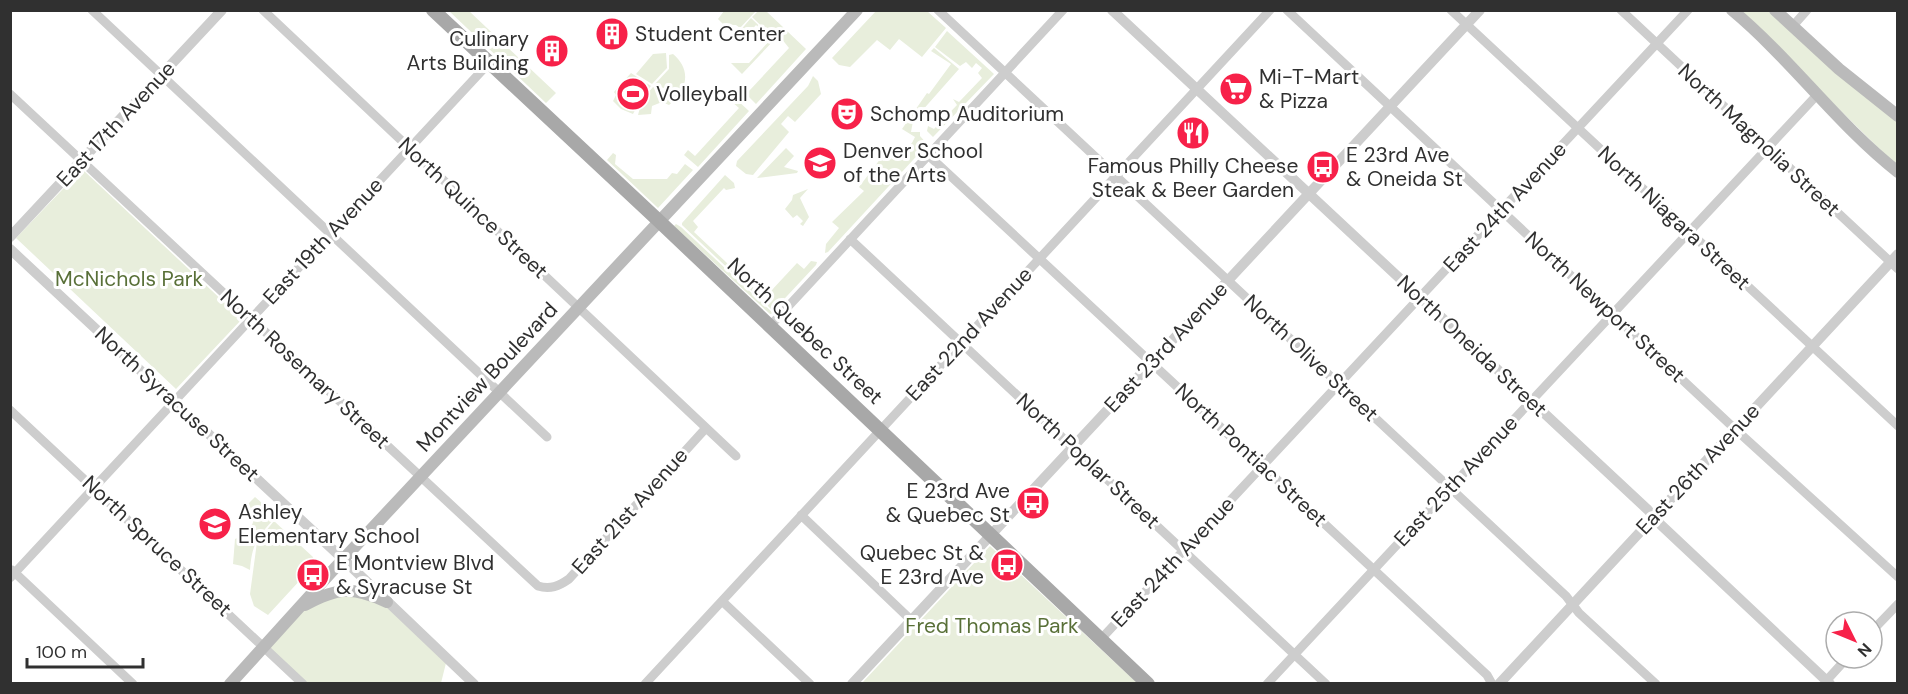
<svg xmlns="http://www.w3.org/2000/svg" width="1908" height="694" font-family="'DM Sans',sans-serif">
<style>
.green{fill:#e8eedc}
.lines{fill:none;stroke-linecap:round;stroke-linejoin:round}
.minor{stroke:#cdcdcd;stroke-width:9}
.tertiary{stroke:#cdcdcd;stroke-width:10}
.secondary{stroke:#bababa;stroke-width:12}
.primary{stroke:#a8a8a8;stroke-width:14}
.labels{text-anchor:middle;stroke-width:6;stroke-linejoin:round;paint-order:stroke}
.poi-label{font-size:21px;fill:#303030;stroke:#fff;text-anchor:start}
.street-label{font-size:21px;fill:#303030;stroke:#fff}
.park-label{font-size:21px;fill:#597038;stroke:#fff}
</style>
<rect width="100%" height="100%" fill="#fff"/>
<path class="green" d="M759,10L766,11L784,28L779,36L773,37L752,17Z
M449,11H469L556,93L546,103Z
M724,11V10L756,11L740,28L736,25H731L728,29L718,19Z
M876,11H927L946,28L922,57L899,39L890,50L877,40L850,67L839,65L832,58Z
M1739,11H1768L1820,57L1897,121V166Z
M751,18L774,40L742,74L731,63H749L771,39L756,25L742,41L737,40L738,33Z
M787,31L806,49L756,104L742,90L745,88L749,91L789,48L781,38Z
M947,31L994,74L933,137L927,131L928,126L934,129L957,105L953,99L959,102L982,78L978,73L982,68L976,63L972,68L966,62L960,66L935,47Z
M934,48L959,69L913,121L911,132H920V136L927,144L925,147L828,252L825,253L826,244L839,228L832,222L864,191L859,187L881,158L883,161C897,158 909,151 915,137L902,129L927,93L929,94L951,64L931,51Z
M666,53L667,68L652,84L636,74L653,54Z
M673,54C686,65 689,79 680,93L654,85L669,69V55Z
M631,73L651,86L643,95L633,114L621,109L613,101L616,95L614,92Z
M813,76L818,81L821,94L795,122L788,116L781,124L789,132L753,175L746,174L736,166L737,161L808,86Z
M653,87L678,95V97L669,105L662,102L652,106L651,114L638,115L642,100Z
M737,100L749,111L698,167L684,155L688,150L695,156L739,108L732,102Z
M786,148L794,156L784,167L798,171L797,173L757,178Z
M613,153L616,155L615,164L633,179H667L672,173L677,174L685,164L693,170L658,208L607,160Z
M82,169L242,319L176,389L16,238Z
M725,175L734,183L735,188L726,190L724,188L693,221L698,227L694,232L760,294L765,289L770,292L797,263L804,269L811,261L817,262L816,265L773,311L682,225V223Z
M808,189L800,198L809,217L803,226L800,224L803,221L797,215L793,218L785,209L792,200L793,195Z
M676,224L681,227L773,313L770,314L674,226Z
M255,497L277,516C258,536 252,543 250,570L242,566L233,564L235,539C248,534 254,528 254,513L247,505Z
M274,521L313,557L314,565L268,615L254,606L250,594L257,542Z
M990,546L1137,683H862Z
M324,595H373L447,659L441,683H303L264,645L296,610Z"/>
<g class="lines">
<path class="minor" d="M92,10L547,437
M263,10L736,456
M938,10L1566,596L1579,613L1656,684
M1287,10L1735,429L1898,577
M1451,10L1898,426
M1621,10L1898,269
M1792,27L1807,10
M10,94L538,586C550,590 559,586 569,579L706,428
M928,155L1487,675L1492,684
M850,239L1326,684
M770,326L1063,10
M10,410L303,684
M801,515L911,620
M12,570L133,684
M10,578L489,63
M722,601L810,684
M1872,631L1898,604
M1101,639L1688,10
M1827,680L1847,658
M645,684L1270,10
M1267,684L1817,95"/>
<path class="tertiary" d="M1112,10L1648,510L1661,525L1830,684
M10,237L222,10
M10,249L343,559L474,684
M852,684L1480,10
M1499,684L1898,254"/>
<path class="secondary" d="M1732,10C1792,60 1837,124 1898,172
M1775,10L1839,69L1898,116
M305,605C338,587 353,586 387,602
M230,684L335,568L857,10"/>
<path class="primary" d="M433,10L660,222L1148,684"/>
</g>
<defs>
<g id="building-disc" transform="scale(1.725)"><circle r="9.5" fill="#f72149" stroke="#fff"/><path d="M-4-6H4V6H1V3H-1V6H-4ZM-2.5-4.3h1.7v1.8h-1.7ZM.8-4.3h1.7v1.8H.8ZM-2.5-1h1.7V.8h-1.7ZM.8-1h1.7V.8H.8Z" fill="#fff"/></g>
<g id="supermarket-disc" transform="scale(1.725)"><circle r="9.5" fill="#f72149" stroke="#fff"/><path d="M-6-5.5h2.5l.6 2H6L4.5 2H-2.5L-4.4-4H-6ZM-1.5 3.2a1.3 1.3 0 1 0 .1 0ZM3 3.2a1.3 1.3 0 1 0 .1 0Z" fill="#fff"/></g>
<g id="stadium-disc" transform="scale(1.725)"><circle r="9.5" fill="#f72149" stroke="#fff"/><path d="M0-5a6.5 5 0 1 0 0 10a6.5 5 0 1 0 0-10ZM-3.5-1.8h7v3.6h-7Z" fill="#fff"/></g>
<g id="theatre-disc" transform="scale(1.725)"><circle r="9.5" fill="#f72149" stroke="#fff"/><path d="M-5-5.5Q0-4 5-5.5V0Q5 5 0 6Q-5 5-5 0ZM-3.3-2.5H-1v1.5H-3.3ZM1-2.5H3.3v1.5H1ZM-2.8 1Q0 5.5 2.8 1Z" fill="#fff"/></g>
<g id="restaurant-disc" transform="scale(1.725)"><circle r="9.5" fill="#f72149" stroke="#fff"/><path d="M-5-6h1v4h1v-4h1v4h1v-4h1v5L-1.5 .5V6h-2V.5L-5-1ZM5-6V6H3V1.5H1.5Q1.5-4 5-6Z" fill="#fff"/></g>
<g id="school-disc" transform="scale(1.725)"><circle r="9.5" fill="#f72149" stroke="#fff"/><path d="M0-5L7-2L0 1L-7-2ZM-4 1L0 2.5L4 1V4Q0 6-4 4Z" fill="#fff"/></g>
<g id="bus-disc" transform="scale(1.725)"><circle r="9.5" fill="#f72149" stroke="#fff"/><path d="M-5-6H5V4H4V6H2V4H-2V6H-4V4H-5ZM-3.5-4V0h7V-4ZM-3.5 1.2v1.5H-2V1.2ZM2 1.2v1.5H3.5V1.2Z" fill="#fff"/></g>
</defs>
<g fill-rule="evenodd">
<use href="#building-disc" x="612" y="34"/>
<use href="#building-disc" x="552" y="51"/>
<use href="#supermarket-disc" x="1236" y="89"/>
<use href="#stadium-disc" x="633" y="94"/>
<use href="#theatre-disc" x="847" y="114"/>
<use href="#restaurant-disc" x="1193" y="133"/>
<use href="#school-disc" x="820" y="163"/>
<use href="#bus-disc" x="1323" y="167"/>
<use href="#bus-disc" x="1033" y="503"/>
<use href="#school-disc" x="215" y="524"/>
<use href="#bus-disc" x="1007" y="565"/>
<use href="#bus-disc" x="313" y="575"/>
</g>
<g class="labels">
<g class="poi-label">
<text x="635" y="41">Student Center</text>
<text x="529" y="46" text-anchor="end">Culinary<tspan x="529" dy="24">Arts Building</tspan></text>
<text x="1259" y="84">Mi-T-Mart<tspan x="1259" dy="24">&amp; Pizza</tspan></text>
<text x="656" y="101">Volleyball</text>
<text x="870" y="121">Schomp Auditorium</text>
<text x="843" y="158">Denver School<tspan x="843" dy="24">of the Arts</tspan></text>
<text x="1346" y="162">E 23rd Ave<tspan x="1346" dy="24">&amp; Oneida St</tspan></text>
<text x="1193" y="173" text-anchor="middle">Famous Philly Cheese<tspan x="1193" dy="24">Steak &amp; Beer Garden</tspan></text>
<text x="1010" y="498" text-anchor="end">E 23rd Ave<tspan x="1010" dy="24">&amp; Quebec St</tspan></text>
<text x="238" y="519">Ashley<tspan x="238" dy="24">Elementary School</tspan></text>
<text x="984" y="560" text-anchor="end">Quebec St &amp;<tspan x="984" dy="24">E 23rd Ave</tspan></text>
<text x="336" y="570">E Montview Blvd<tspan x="336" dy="24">&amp; Syracuse St</tspan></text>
</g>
<g class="street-label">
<text transform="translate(116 124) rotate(-47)" y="7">East 17th Avenue</text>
<text transform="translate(1759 140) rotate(43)" y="7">North Magnolia Street</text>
<text transform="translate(1505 207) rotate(-47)" y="7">East 24th Avenue</text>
<text transform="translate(473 208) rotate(43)" y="7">North Quince Street</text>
<text transform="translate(1674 218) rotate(43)" y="7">North Niagara Street</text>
<text transform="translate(323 241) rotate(-47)" y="7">East 19th Avenue</text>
<text transform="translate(1605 307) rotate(43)" y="7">North Newport Street</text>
<text transform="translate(805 331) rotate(43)" y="7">North Quebec Street</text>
<text transform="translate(969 334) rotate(-47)" y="7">East 22nd Avenue</text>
<text transform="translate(1472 346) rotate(43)" y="7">North Oneida Street</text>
<text transform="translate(1166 347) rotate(-47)" y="7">East 23rd Avenue</text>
<text transform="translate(1311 358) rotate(43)" y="7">North Olive Street</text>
<text transform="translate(305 369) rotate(43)" y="7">North Rosemary Street</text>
<text transform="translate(487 377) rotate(-47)" y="7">Montview Boulevard</text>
<text transform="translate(177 404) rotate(43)" y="7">North Syracuse Street</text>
<text transform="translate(1251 455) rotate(43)" y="7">North Pontiac Street</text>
<text transform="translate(1088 461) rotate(43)" y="7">North Poplar Street</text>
<text transform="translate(1698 469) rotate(-47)" y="7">East 26th Avenue</text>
<text transform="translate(1456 481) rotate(-47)" y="7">East 25th Avenue</text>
<text transform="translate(630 511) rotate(-48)" y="7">East 21st Avenue</text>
<text transform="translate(157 546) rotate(43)" y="7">North Spruce Street</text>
<text transform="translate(1173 562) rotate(-47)" y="7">East 24th Avenue</text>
</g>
<g class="park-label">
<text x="129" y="286">McNichols Park</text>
<text x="992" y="633">Fred Thomas Park</text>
</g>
</g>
<rect width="1908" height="694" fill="none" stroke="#303030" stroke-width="24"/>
<g transform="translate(1854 640) rotate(133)"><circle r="28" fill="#ffffff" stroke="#acacac" stroke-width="1.5"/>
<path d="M0-4.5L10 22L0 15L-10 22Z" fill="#f72149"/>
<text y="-9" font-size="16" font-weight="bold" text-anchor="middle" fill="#303030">N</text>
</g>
<path d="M27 658v9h116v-9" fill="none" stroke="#303030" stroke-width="3"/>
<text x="36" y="658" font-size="18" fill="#303030" stroke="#ffffff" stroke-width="4.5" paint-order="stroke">100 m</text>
</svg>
